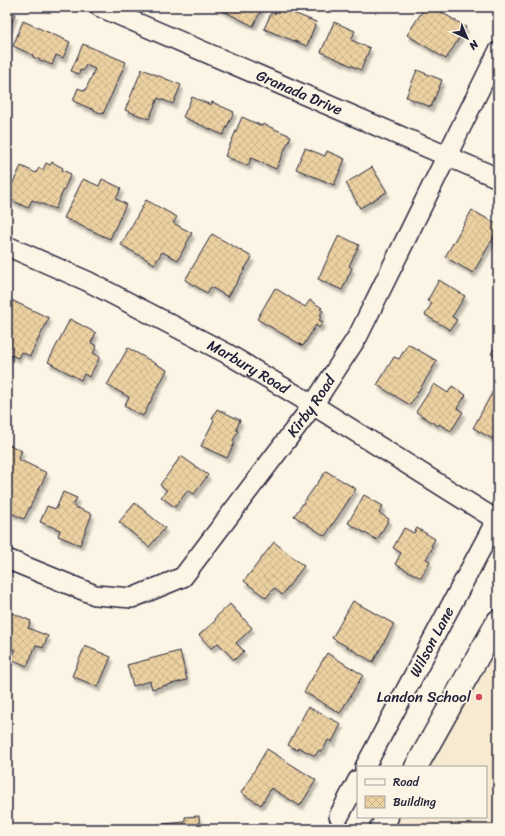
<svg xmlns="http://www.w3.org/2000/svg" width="505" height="836" font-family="Sriracha,sans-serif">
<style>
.built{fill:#f7ead1}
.building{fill:url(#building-cross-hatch);stroke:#22223b;filter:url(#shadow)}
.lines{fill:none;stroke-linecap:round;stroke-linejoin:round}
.minor-casing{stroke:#22223b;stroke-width:22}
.major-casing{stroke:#22223b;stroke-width:25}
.minor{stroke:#fcf5e5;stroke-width:19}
.major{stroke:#fcf5e5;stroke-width:22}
.poi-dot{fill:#d1495b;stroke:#fcf5e5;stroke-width:1.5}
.labels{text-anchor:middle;stroke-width:3.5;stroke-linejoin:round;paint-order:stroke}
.street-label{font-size:15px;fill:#22223b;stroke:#fcf5e5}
.poi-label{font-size:15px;fill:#22223b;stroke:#fcf5e5;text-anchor:end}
</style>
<defs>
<pattern id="building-cross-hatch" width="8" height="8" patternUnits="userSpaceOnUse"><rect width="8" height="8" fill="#ecd1a1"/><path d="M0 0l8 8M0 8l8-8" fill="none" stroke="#cab38c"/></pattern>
<filter id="shadow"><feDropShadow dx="2.5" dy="4.5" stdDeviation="1" flood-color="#0004"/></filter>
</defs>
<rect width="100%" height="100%" fill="#fcf5e5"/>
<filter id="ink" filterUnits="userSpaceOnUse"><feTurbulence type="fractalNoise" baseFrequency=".025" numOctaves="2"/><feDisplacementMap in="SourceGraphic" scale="8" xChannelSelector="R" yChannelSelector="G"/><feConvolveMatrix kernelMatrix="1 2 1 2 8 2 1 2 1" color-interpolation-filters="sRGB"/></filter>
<g filter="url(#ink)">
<path class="built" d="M498,627V829H387L394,817H486V767H421Z"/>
<path class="building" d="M216,7H263L253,26Z
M278,7H292L291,12L316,22L307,46L264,29L271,13L275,14Z
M425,7H433L466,27L446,59L407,35Z
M7,11L15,14L7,34Z
M23,21L70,42L63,58L56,55L52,65L33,57V55L13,46Z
M334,22L355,31L351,40L370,48L361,70L321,52Z
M83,44L126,62L103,114L73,101L78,88L85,91L95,69L86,65L83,71L80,70L79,74L71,71Z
M142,69L181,85L173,104L158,98L149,119L125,110Z
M417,70L442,80L431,107L406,97Z
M192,97L211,105L212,102L234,112L223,135L183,117Z
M242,117L262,126L263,124L291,136L276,169L251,158L248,166L225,156Z
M305,148L325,156L327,151L345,159L334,185L296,169Z
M52,162L63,168L62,170L71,174L55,209L32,200L28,208L7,198V195L21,166L36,173L39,168L43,170L46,163L50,165Z
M372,167L387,192L360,208L346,183Z
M83,179L99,186L102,179L121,188L116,199L126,204L110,239L64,218Z
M146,200L177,217L173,223L192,233L178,260L162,252L155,264L121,245Z
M472,210L498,225V230L473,273L445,257Z
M212,234L252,257L228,297L211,287L207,293L185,280Z
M339,235L359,245L349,266L352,268L342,290L318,279Z
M439,280L465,296L452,317L457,320L450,330L425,315L432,303L427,301Z
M275,288L305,307L310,300L322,308L320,309L323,311L320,315L322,316L319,320L323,322L319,328L316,325L303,346L257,319Z
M7,298L49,318L30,356L21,352L18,358L7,353Z
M70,319L96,333L91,343L97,346L93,353L100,357L89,377L84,374L81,380L48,362Z
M498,341V357L491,354Z
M408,344L437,361L410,405L377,385L394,357L399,359Z
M128,348L167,370L143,416L124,406L129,397L107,385Z
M434,384L448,393L452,386L466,395L457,408L463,412L451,431L439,424L438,426L416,412Z
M493,391L498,394V430L493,439L473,428Z
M217,409L240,420L236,430L238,431L233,441L235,442L227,458L201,446L214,420L212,419Z
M10,445L22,451L18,459L47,473L24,519L7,511V451Z
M181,456L208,475L194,494L188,490L175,507L161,497L167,490L160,485Z
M326,471L356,489L325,536L294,516Z
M63,492L77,498L73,506L92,514L80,545L58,536L60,530L40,522L47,506L56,509Z
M364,495L383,506L379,513L389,519L377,540L348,523Z
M135,503L165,528L149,547L119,522Z
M404,528L414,533L417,528L435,539L431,546L433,547L426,559L430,561L421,578L395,564L401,553L393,548Z
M274,542L304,566L282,595L274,588L266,598L244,581Z
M353,601L394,624L373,662L332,638Z
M230,604L252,628L236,643L244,651L234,660L218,643L211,648L199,635L216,620L215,618Z
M10,612L31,621L28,628L48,636L43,648L36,645L27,666L11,659L16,650L7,646V619Z
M85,646L111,657L98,687L72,676Z
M180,651L187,680L152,689L150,681L133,686L127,665Z
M327,653L363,675L340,713L304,692Z
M308,707L341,724L332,742L328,740L322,752L319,750L315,756L298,747L297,750L288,745Z
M267,749L316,780L300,806L271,788L261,805L241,793Z
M199,816L200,829H153V825L185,822V817Z"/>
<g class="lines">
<g class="minor-casing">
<g id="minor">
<path id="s1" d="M100,7L498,178"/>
<path id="s2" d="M7,246L87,281L226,353L313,405L498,521"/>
<path id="s3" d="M7,559L95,595L132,598L183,577L313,405L358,336L498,52"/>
<path id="s4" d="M365,767L498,517"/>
<path d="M339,816L358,780"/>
</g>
</g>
<g class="major-casing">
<path id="major" d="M416,767L498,621
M381,829L387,817"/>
</g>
<use href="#minor" class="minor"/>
<use href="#major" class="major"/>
</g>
</g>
<circle class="poi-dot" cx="479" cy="697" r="4"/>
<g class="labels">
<g class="street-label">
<text dy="5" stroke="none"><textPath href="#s1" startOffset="217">Granada Drive</textPath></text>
<text dy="5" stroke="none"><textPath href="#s2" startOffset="270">Marbury Road</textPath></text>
<text dy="5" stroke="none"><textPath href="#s3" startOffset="401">Kirby Road</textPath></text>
<text dy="5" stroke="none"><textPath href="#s4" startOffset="142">Wilson Lane</textPath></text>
</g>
<g class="poi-label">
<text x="471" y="702">Landon School</text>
</g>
</g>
<rect width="505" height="836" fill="none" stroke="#fcf5e5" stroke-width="24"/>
<rect x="12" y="12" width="481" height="812" fill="none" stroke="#22223b" stroke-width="1.5" filter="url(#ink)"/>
<rect x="357" y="766" width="130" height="52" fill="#fcf5e5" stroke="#a5a1a1"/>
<rect x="365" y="779" width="20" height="6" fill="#fcf5e5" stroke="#a5a1a1"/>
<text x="393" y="786" font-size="12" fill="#22223b">Road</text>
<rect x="365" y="796" width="20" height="12" fill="url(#building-cross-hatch)" stroke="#a5a1a1"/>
<text x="393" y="806" font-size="12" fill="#22223b">Building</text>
<g transform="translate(467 38) rotate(136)" stroke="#fcf5e5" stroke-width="3" paint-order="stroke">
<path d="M0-3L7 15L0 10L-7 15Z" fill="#22223b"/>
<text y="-6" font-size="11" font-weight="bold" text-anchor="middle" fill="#22223b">N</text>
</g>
</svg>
